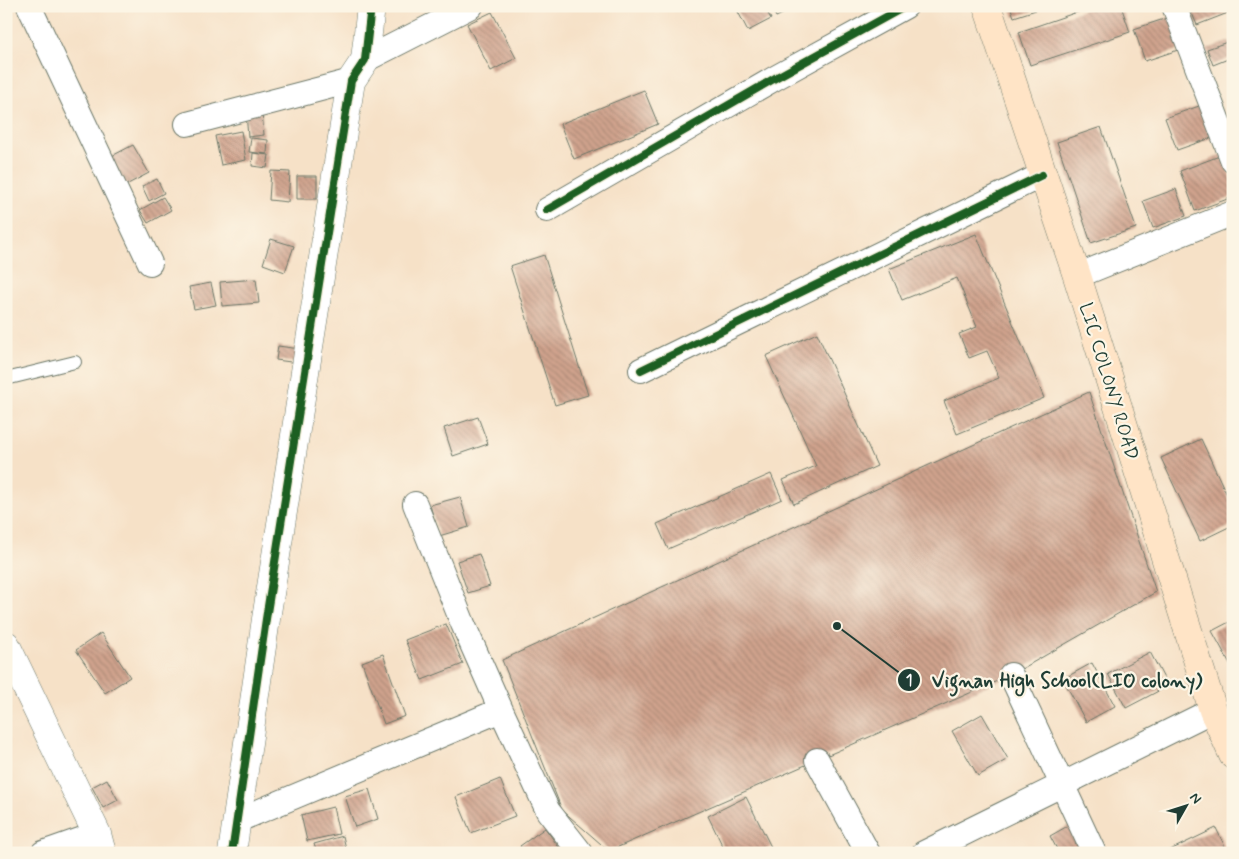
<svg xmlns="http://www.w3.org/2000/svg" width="1239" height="859" font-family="Mynerve,sans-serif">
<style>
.building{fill:url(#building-back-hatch)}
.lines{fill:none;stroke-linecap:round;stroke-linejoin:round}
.service-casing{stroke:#6a7667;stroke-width:14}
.minor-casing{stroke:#6a7667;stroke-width:26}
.tertiary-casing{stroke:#6a7667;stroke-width:29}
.secondary-casing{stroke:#6a7667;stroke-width:29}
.service{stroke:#fff;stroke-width:12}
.minor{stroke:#fff;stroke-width:24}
.tertiary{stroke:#fff;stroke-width:28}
.secondary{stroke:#ffe4c6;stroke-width:28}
.cycleway-casing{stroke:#fcf5e5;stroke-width:11}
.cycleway{stroke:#1b5e20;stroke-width:8}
.labels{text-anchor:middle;stroke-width:4.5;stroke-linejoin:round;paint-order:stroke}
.street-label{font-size:19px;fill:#1f3d34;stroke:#fcf5e5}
.leader{fill:none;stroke:#1f3d34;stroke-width:2}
.callout-dot{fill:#1f3d34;stroke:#fcf5e5;stroke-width:2}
.mark-label{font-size:15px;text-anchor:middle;font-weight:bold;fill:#fff}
.callout-label{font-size:20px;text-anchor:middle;font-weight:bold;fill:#1f3d34;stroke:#fcf5e5;stroke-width:4.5;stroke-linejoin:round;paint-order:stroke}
</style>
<defs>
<pattern id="building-back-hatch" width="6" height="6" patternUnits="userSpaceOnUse" patternTransform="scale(1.25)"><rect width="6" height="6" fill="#d0a38d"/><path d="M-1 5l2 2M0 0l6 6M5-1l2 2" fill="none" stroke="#a88674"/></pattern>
</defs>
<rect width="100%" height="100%" fill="#fcf5e5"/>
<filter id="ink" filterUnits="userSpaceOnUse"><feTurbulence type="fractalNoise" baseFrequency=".02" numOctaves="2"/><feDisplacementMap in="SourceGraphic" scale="10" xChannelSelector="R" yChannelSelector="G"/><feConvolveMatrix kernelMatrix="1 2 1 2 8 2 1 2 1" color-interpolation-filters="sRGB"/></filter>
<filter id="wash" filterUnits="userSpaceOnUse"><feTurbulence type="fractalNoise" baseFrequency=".0096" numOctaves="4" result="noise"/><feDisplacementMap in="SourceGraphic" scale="20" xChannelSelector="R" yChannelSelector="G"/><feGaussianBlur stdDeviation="1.12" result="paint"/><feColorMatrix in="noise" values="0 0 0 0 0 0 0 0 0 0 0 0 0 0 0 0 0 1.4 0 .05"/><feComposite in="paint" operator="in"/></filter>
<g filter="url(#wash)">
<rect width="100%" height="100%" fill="#f6e1c7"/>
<g id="blocks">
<path class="building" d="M735,6H764L771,19L748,31Z
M771,6H799L776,17Z
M1010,6H1045V7L1014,17Z
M1095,6H1121L1130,32L1030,65L1019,32Z
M1189,6H1233V11L1197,25Z
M492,12L516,58L491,71L467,24Z
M1170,17L1181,49L1145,61L1134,29Z
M1233,40V57L1213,65L1207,49Z
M644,90L658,124L574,159L560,124Z
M1202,105L1214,137L1177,150L1165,118Z
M262,112L264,135L248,137L246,113Z
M1101,127L1136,228L1091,243L1057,142Z
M241,131L246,160L221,165L215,136Z
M251,138L268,140L267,154L249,152Z
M133,145L149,173L126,185L110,157Z
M253,153L269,155L267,168L252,166Z
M1222,155L1233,183V197L1195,211L1180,171Z
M271,171L290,172L288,202L269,200Z
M297,176H317V199H297Z
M157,179L164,193L149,201L142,186Z
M1176,189L1186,216L1153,228L1143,201Z
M163,197L171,210L148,223L140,210Z
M976,234L1044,398L957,434L944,401L999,378L987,351L969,358L959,334L977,327L957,278L902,300L889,269Z
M271,239L294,246L285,272L263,264Z
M544,255L588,395L555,405L510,266Z
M256,279L259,303L222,306L220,282Z
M211,283L216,305L194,309L189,287Z
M817,333L877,466L794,504L783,480L816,466L766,356Z
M278,346L300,349L298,363L276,360Z
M1089,392L1156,592L1011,675L609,851L562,810L502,660Z
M478,417L488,444L453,456L444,428Z
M1201,439L1233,508V525L1200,541L1161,458Z
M771,474L782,499L668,549L657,524Z
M460,497L469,527L439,536L430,505Z
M479,554L490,586L468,593L457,561Z
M1233,620V669L1212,631Z
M446,624L463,664L422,680L405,640Z
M101,633L130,677L105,693L76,650Z
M1150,652L1168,686L1126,708L1108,674Z
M383,654L405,716L384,724L362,662Z
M1092,663L1115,706L1086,722L1063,679Z
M982,714L1008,759L978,776L952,731Z
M107,779L118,800L103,808L92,787Z
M500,779L515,816L471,833L456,797Z
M369,789L378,819L355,827L345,796Z
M746,797L771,847L759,853H726L708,816Z
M333,807L339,834L307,841L301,815Z
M1073,823L1090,853H1059L1050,836Z
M545,828L563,853H525L520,846Z
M1216,828L1228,853H1164Z
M343,836L347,853H317L314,844Z"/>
</g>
</g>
<g filter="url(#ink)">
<use href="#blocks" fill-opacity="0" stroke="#6a7667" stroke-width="1"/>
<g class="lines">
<g class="service-casing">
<path id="service" d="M6,379L75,362"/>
</g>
<g class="minor-casing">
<path id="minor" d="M29,6L150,263
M1174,6L1233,161
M365,60L471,6
M187,124L351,81
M547,210L777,77L906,6
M1077,276L1233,213
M641,370L1042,175
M415,504L463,624L501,710L548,811L581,853
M1011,675L1094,853
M817,760L868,853
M236,821L501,710
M43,853L97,834
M924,853L1213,710"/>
</g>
<g class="tertiary-casing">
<path id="tertiary" d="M6,645L97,834L102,853
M232,853L266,619L351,81L365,60L371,6"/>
</g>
<g class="secondary-casing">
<path id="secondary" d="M987,6L1077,276L1213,710L1233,755"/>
</g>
<use href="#service" class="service"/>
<use href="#minor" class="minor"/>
<use href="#tertiary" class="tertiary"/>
<use href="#secondary" class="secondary"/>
<g class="cycleway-casing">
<path id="cycleway" d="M547,210L777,77L906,6
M641,370L1042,175
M232,853L266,619L351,81L365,60L371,6"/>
</g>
<use href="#cycleway" class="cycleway"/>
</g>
</g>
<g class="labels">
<g class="street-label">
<text transform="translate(1110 381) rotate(73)" y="7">LIC COLONY ROAD</text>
</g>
</g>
<path class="leader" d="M837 626L909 680"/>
<g class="callout-dot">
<circle cx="837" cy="626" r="5"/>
<circle cx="909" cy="680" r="12"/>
</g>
<g class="mark-label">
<text x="909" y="685">1</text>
</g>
<g class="callout-label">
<text x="1067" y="687">Vignan High School(LIO colony)</text>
</g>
<rect width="1239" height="859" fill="none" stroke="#fcf5e5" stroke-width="25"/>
<g transform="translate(1186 806) rotate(51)" stroke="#fcf5e5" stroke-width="4" paint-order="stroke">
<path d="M0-4L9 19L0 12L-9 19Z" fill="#1f3d34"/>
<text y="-8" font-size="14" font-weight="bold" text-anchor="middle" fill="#1f3d34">N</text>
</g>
</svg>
